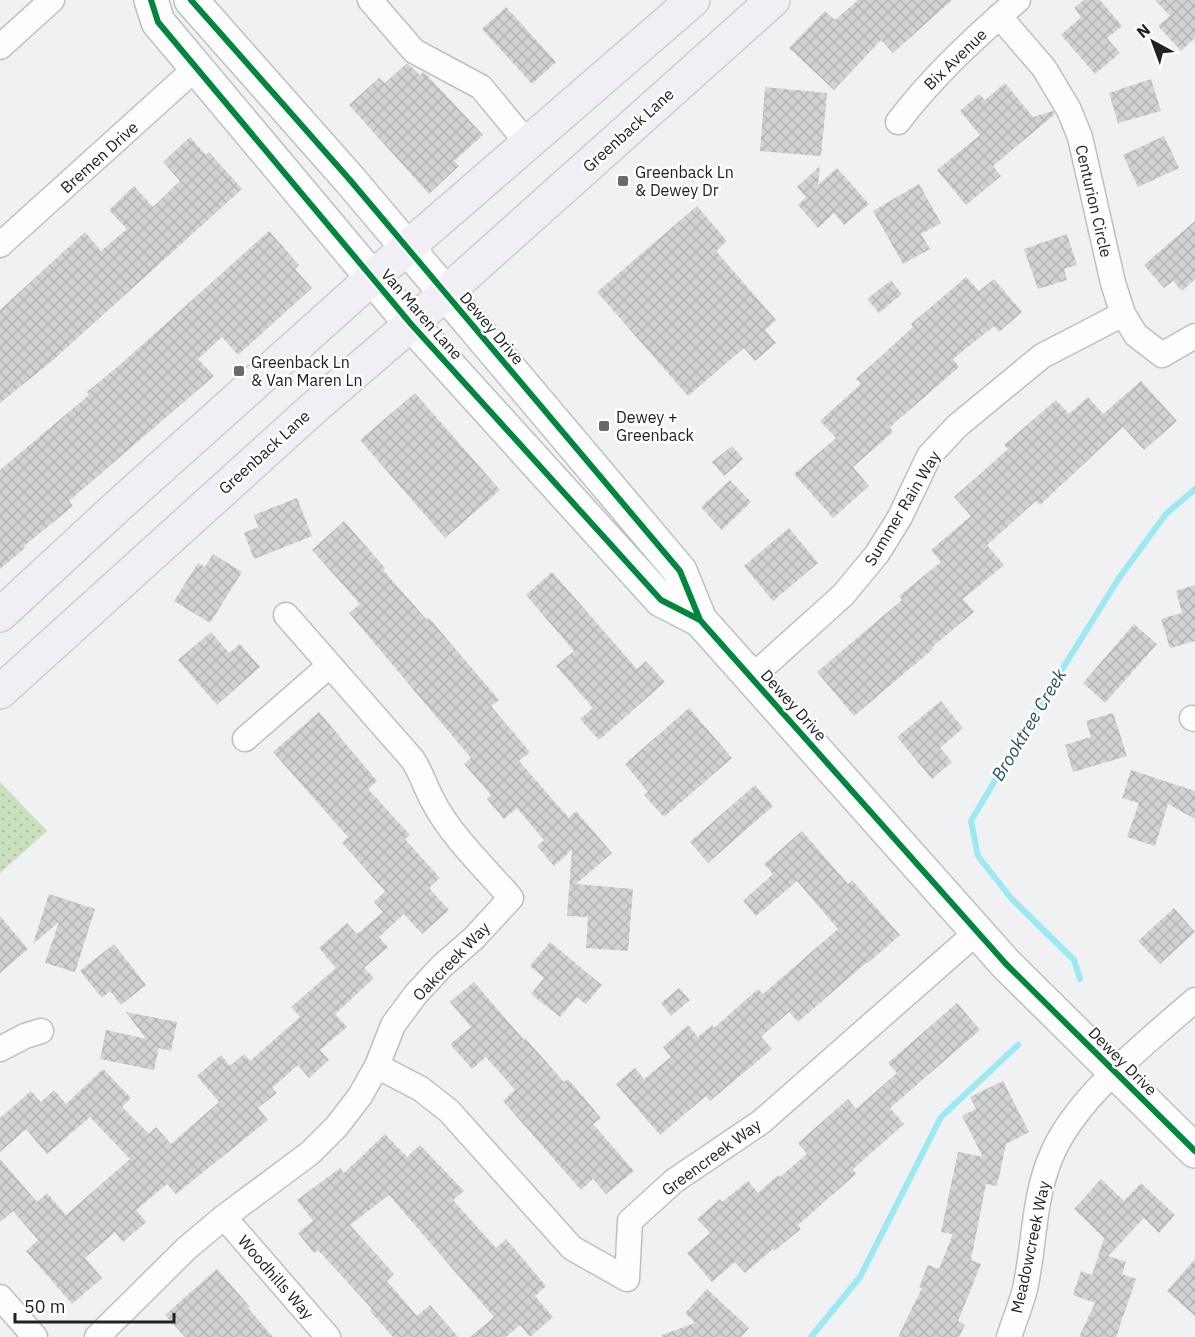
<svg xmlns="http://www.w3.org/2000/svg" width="1195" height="1337" font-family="'IBM Plex Sans',sans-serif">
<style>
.park{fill:url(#park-dots)}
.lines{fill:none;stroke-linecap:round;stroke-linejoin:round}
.stream{stroke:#9ce9f2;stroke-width:6}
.building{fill:url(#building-cross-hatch)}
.minor-casing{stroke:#bebfc0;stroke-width:27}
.secondary-casing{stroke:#bebfc0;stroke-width:36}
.primary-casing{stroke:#cdcece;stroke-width:36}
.minor{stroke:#fdfdfd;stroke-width:24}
.secondary{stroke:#fdfdfd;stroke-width:33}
.primary{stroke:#f2eef6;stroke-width:33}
.cycleway-casing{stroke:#fff;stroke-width:10}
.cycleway{stroke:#00873e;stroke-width:6}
.poi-dot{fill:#696a6b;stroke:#fff;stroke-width:2}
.labels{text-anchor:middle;stroke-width:5;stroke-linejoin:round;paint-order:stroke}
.street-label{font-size:16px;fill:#212223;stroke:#fff}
.poi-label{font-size:16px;fill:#212223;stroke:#fff;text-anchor:start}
.water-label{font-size:18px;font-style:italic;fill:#245459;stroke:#fff}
</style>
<defs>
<pattern id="park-dots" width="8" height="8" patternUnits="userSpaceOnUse" patternTransform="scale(1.5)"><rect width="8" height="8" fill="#cadfbc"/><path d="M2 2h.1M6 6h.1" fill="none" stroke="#adbfa1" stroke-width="1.8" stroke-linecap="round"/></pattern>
<pattern id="building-cross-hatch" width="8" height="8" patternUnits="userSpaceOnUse" patternTransform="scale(1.5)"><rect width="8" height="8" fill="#d1d2d3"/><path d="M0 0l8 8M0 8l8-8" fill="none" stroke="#b3b4b5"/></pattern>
</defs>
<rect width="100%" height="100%" fill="#f0f1f2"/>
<path class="park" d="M0,782L47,831L0,873Z"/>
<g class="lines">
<path class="stream" d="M1080,979L1074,960L1011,898L978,856L971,821L1038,708L1119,578L1166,514L1195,489
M811,1337L860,1277L941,1117L1018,1045"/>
</g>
<path class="building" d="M858,0H952L893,53L881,40L834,90L789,48L825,11L835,20Z
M1084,0H1100L1122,26L1107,38L1120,53L1095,74L1061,35L1081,17L1074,8Z
M1155,0H1195V38L1181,51L1158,26L1170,16Z
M506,7L556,62L532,84L482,29Z
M407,63L420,75L423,72L426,74L483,135L454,161L459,166L429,194L349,105L379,78L385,83Z
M1151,79L1161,111L1118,123L1109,93Z
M1005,83L1033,117L1053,111L1055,114L993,166L1001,176L966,205L937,170L980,135L960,111L979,94L985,100Z
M765,87L827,93L821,156L760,151Z
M1164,136L1179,168L1138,187L1123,155Z
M190,137L206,155L209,152L242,189L52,361L0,403V310L85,232L101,251L127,229L109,210L134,186L153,207L180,181L163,162Z
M820,166L818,185L837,168L869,204L844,225L834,213L818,228L798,205L806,197L797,187Z
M919,184L941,223L921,234L930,249L903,264L873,211Z
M697,206L727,241L716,251L776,320L765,330L776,343L755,361L744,348L688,396L597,292Z
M1195,221V279L1182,291L1173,281L1164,288L1144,265Z
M269,231L299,265L295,269L312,288L238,355L222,337L198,359L214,376L69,501L73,506L24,546L25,548L0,569V470L89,395L87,392L122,363Z
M1067,234L1077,265L1064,269L1067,280L1038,289L1024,249Z
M966,277L979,291L994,279L1022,312L999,332L994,326L953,359L959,367L890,427L893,432L853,467L869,486L833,518L794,474L836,438L820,421L861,384L856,379L913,327L911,324Z
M891,280L902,294L879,313L867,299Z
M1141,381L1177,421L1144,450L1123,427L1040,505L1036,501L987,545L1004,565L963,599L974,612L932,647L933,649L854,716L817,672L902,600L899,596L941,562L931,550L971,516L954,497L1008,449L1004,445L1056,400L1069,414L1088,397L1103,414Z
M415,393L500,490L445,538L360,440Z
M732,446L743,459L724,476L712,462Z
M730,480L751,502L722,530L701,507Z
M297,498L312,536L254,559L244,533L258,527L254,515Z
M344,521L385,568L383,570L427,620L429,618L499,700L491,706L530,752L519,761L569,818L576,811L612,853L576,884L633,889L628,951L586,948L588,917L567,916L572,850L554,866L537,846L544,840L517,808L504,819L487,799L491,795L464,764L471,758L349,613L360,604L312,550Z
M789,528L818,563L773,601L744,566Z
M213,554L242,572L210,623L174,601L198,563L205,567Z
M552,572L637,669L646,661L665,682L599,740L580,719L593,708L556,666L574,651L526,595Z
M1195,585V641L1170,648L1161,619L1182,613L1176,591Z
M1134,624L1157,644L1105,703L1083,683Z
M211,632L229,653L240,644L260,667L217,705L178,660Z
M941,701L963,728L940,748L952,762L932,779L897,737Z
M689,708L732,758L664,817L644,795L648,792L625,764Z
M319,712L377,781L368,789L410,835L405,839L440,878L429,888L449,910L422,934L404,914L379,937L388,947L364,968L374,978L335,1014L347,1027L320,1050L329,1060L309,1078L298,1065L272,1088L277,1093L258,1108L268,1120L176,1194L167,1184L136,1210L146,1222L123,1242L115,1232L85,1258L102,1278L72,1304L26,1251L38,1240L13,1211L0,1222V1159L37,1202L47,1193L66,1215L130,1159L90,1117L47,1154L26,1129L0,1152V1118L31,1091L41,1102L54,1090L66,1104L103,1069L131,1098L122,1107L149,1134L156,1127L171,1144L219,1102L197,1076L221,1055L230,1066L244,1054L250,1061L300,1017L291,1007L336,968L319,948L347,923L357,934L383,912L374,902L385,891L342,843L348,837L273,752Z
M1113,713L1127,756L1073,772L1065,745L1091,737L1086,721Z
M1131,770L1195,791V819L1168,804L1155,846L1127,837L1139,803L1122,798Z
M755,785L773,806L708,863L690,842Z
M802,831L848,884L852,880L900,935L868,963L867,962L798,1022L789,1012L761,1037L772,1049L710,1101L706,1096L660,1135L616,1084L635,1068L644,1079L671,1057L663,1047L688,1025L698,1037L712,1025L714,1028L758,989L763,994L838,929L797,881L756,916L743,901L773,874L764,864Z
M49,894L95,909L75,972L45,963L59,922L33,944Z
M1174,908L1195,932L1160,964L1138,941Z
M0,916L28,949L0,973Z
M550,942L602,985L586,1004L577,997L560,1017L531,994L544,978L530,966Z
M114,944L146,985L121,1005L110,991L102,998L80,971Z
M474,982L524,1040L525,1038L564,1082L568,1079L601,1118L593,1124L634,1171L606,1194L593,1179L581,1190L503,1101L515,1090L486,1057L472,1069L450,1044L471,1027L450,1002Z
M679,988L690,1000L671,1016L661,1003Z
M957,1003L980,1030L890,1108L904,1124L853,1169L856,1174L798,1225L801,1229L774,1251L773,1249L745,1273L735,1262L712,1282L687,1253L710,1233L697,1219L720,1199L722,1202L748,1181L758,1193L778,1175L780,1177L807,1154L798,1143L848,1099L856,1109L897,1073L888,1063Z
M126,1012L177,1022L171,1051L159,1048L154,1070L100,1059L106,1030L146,1039Z
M1003,1081L1029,1132L1006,1144L997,1186L986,1184L971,1260L981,1264L958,1321L965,1325L959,1337H898L922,1288L919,1287L928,1265L939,1269L953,1234L941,1232L958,1152L983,1157L962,1116L976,1109L970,1097Z
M385,1134L407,1157L420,1145L464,1191L453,1200L496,1248L506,1239L546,1286L535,1296L553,1317L530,1337L520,1325L506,1337H470L494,1317L389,1195L350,1225L394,1274L387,1281L417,1316L430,1305L458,1337H393L370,1311L372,1309L318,1250L314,1253L298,1233L313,1221L297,1200L340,1168L344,1173Z
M1101,1179L1124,1201L1141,1183L1175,1215L1159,1233L1144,1218L1108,1256L1126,1262L1122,1274L1136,1279L1116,1337H1079L1095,1303L1073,1295L1081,1271L1092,1275L1104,1238L1074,1209Z
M1195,1259V1316L1167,1291Z
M217,1269L250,1307L248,1308L273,1337H185L165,1315Z
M707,1289L749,1328L741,1337H662V1335L695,1323L685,1313Z"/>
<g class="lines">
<g class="minor-casing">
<path id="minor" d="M370,0L414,51L481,87L528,144
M999,16L1044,68L1069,110L1080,137L1113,283L1123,314L1136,335L1162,355L1195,336
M0,47L52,0
M898,122C933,76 974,38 1018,0
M0,245L197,67
M752,677L843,595L877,554L900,517L929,456L957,426L1042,356L1123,314
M1192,718L1195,719
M245,739L330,665
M0,1049L25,1036L41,1031
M377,1066L421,1089L449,1111L572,1248L627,1279L630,1221L674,1181L761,1122L977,932
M224,1217L328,1337
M0,1297L35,1337
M97,1337L187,1248L224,1217L310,1153L337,1126L360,1096L377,1066L393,1025L416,994L442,966L474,938L511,898C486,869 452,837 434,803C426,789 422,774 413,760L286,615
M1009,1337C1014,1321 1021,1305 1025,1289C1035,1244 1033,1195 1053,1152C1078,1096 1149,1040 1195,1000"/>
</g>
<g class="secondary-casing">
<path id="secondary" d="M151,0L158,22L411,324L661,600L700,620
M191,0L350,180L680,571L700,620L1006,964L1195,1151"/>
</g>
<g class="primary-casing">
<path id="primary" d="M0,615L120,504L372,278L693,0
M0,692L317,405L411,324L773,0"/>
</g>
<use href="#minor" class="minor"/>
<use href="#secondary" class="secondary"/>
<use href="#primary" class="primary"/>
<g class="cycleway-casing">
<path id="cycleway" d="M151,0L158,22L411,324L661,600L700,620
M191,0L350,180L680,571L700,620L1006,964L1195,1151"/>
</g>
<use href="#cycleway" class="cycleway"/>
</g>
<g class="poi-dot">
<rect x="617" y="175" width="12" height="12" rx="3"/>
<rect x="233" y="365" width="12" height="12" rx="3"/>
<rect x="598" y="420" width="12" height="12" rx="3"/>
</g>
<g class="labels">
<g class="street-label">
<text transform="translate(955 59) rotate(-44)" y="6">Bix Avenue</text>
<text transform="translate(628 130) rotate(-42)" y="6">Greenback Lane</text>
<text transform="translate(99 157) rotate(-42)" y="6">Bremen Drive</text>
<text transform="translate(1094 201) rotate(77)" y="6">Centurion Circle</text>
<text transform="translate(422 314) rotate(49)" y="6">Van Maren Lane</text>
<text transform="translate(492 328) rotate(50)" y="6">Dewey Drive</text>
<text transform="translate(264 452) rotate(-42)" y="6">Greenback Lane</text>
<text transform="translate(902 508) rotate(-59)" y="6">Summer Rain Way</text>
<text transform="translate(794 705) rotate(48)" y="6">Dewey Drive</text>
<text transform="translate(451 961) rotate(-46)" y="6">Oakcreek Way</text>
<text transform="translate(1123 1061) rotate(45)" y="6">Dewey Drive</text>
<text transform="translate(711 1157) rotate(-36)" y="6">Greencreek Way</text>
<text transform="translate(1030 1247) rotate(-78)" y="6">Meadowcreek Way</text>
<text transform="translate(276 1277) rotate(49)" y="6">Woodhills Way</text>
</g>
<g class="poi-label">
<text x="635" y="178">Greenback Ln<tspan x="635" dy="18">&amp; Dewey Dr</tspan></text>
<text x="251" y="368">Greenback Ln<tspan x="251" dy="18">&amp; Van Maren Ln</tspan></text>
<text x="616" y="423">Dewey +<tspan x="616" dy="18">Greenback</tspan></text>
</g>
<g class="water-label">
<text transform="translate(1029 725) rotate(-59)" y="6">Brooktree Creek</text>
</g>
</g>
<g transform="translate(1153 42) rotate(319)" stroke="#ffffff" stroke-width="4.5" paint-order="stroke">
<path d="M0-4.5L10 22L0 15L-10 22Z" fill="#212223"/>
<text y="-9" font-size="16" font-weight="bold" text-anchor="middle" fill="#212223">N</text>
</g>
<path d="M15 1313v9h159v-9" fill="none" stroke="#212223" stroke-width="3"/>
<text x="24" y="1313" font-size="18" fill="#212223" stroke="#ffffff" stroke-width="4.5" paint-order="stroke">50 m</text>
</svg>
